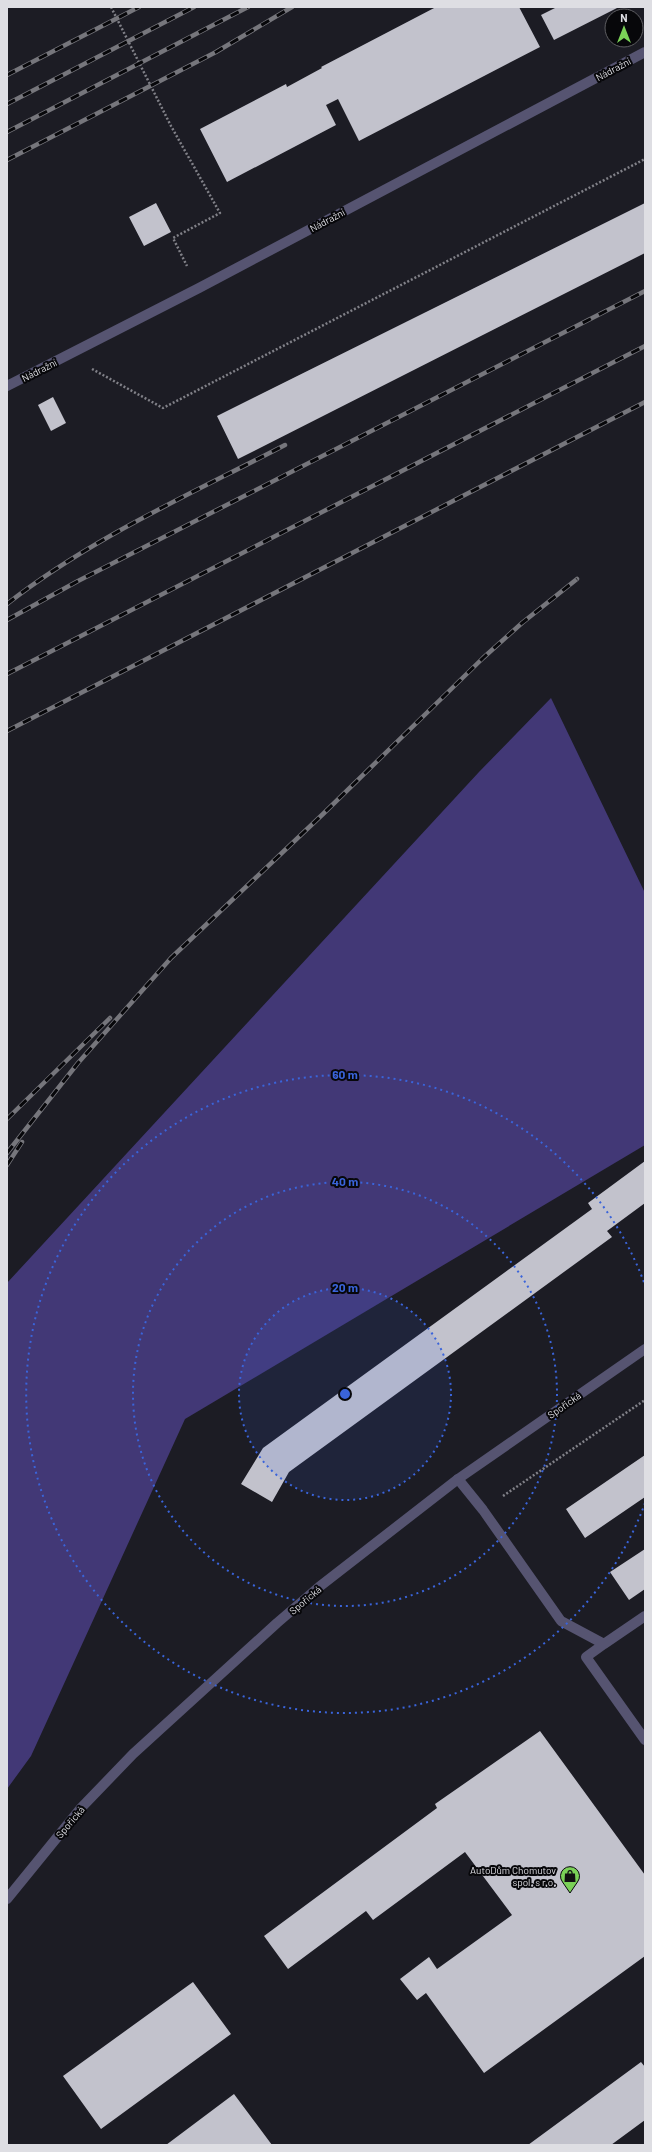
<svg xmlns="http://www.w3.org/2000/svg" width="652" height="2152" font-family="Barlow,sans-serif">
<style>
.forest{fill:#423876}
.building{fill:#c2c2cc}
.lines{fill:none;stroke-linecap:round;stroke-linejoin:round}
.path{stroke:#818188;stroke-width:2.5;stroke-dasharray:2 2;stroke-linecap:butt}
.service{stroke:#565471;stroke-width:10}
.minor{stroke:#565471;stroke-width:10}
.tertiary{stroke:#565471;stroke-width:10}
.rail-casing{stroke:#76767c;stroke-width:4.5}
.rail{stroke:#07070a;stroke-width:3;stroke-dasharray:9;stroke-linecap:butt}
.ring{fill:none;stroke:#3a64da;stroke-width:2;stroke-dasharray:2 4}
.labels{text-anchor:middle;stroke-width:4;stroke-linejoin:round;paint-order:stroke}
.street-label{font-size:10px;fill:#dedee3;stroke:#07070a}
.poi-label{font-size:10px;fill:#dedee3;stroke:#07070a;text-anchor:end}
.centre{fill:#3a64da;stroke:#07070a;stroke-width:2}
.ring-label{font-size:12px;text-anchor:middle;font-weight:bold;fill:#3a64da;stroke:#07070a;stroke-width:4;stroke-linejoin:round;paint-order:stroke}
</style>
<rect width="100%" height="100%" fill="#1c1c24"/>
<path class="forest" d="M551,698L645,893V1145L185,1419L31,1756L7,1789V1283L479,772Z"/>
<path class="building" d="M436,7H519L540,47L359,141L338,99L326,105L336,125L227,182L200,129L286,84L287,87L322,68L321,67Z
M557,7H619L554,40L541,15Z
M156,203L171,232L144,246L129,217Z
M645,203V253L238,459L217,416Z
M53,397L66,423L51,431L38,405Z
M645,1161V1203L607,1231L612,1237L289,1472L272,1502L241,1484L263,1448L592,1209L588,1203Z
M645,1455V1497L585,1538L566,1509Z
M645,1549V1589L629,1600L610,1572Z
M540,1731L645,1875V1956L484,2073L426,1993L417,2000L400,1979L429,1957L437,1969L512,1915L465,1852L373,1920L366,1911L288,1969L264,1936L437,1808L435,1804Z
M193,1982L231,2034L101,2129L63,2076Z
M641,2062L645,2067V2120L611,2145H528Z
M234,2094L272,2145H166Z"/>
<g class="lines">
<path class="path" d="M111,7L171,126L220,213L173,238L187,266
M92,369L163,408L645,159
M503,1496L645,1400"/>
<path class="service" d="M458,1479L483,1510L561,1621L604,1644L645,1616
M604,1644L586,1657L645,1740"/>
<path class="minor" d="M7,386L199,288L645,52"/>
<path class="tertiary" d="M7,1899L81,1808L133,1754L277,1623L319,1587L458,1479L645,1349"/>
<g class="rail-casing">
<path id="rail" d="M7,75L139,7
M7,104L194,7
M7,132L248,7
M7,160L216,52L292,7
M7,604C91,538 191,494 285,445
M7,620L78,581L645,291
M7,674L645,346
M7,731L645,402
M7,1119L110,1018
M7,1153L78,1063L171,958L323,814L483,658L522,623L577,579
M7,1165L22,1142"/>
</g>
<use href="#rail" class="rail"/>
</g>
<circle cx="345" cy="1394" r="106" fill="#3a64da" fill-opacity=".12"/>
<g class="ring">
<circle cx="345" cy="1394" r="106"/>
<circle cx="345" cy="1394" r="212"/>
<path d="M645 1503A319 319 0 1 1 645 1285"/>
</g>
<defs>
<g id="shop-pin" transform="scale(1)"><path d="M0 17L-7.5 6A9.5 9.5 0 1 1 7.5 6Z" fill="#7ad157" stroke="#07070a"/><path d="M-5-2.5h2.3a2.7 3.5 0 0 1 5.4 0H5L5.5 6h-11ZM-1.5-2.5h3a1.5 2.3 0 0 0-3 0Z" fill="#111"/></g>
</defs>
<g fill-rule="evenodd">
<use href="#shop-pin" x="570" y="1876"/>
</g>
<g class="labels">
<g class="street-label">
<text transform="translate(613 69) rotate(-28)" y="4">Nádražní</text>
<text transform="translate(327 220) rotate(-28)" y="4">Nádražní</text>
<text transform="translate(39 370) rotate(-27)" y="4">Nádražní</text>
<text transform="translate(564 1405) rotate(-35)" y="4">Spořická</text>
<text transform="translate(305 1600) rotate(-40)" y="4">Spořická</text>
<text transform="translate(70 1822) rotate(-50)" y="4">Spořická</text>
</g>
<g class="poi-label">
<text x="556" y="1874">AutoDům Chomutov<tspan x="556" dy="12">spol. s r.o.</tspan></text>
</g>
</g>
<circle cx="345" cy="1394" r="6" class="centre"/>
<g class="ring-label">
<text x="345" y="1079">60 m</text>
<text x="345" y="1186">40 m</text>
<text x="345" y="1292">20 m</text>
</g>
<rect width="652" height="2152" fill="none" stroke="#dedee3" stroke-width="16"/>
<g transform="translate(624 28)"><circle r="19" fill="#07070a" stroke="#5d5d61"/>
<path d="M0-3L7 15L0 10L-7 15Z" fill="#7ad157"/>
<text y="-6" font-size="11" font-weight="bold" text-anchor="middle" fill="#dedee3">N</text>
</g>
</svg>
